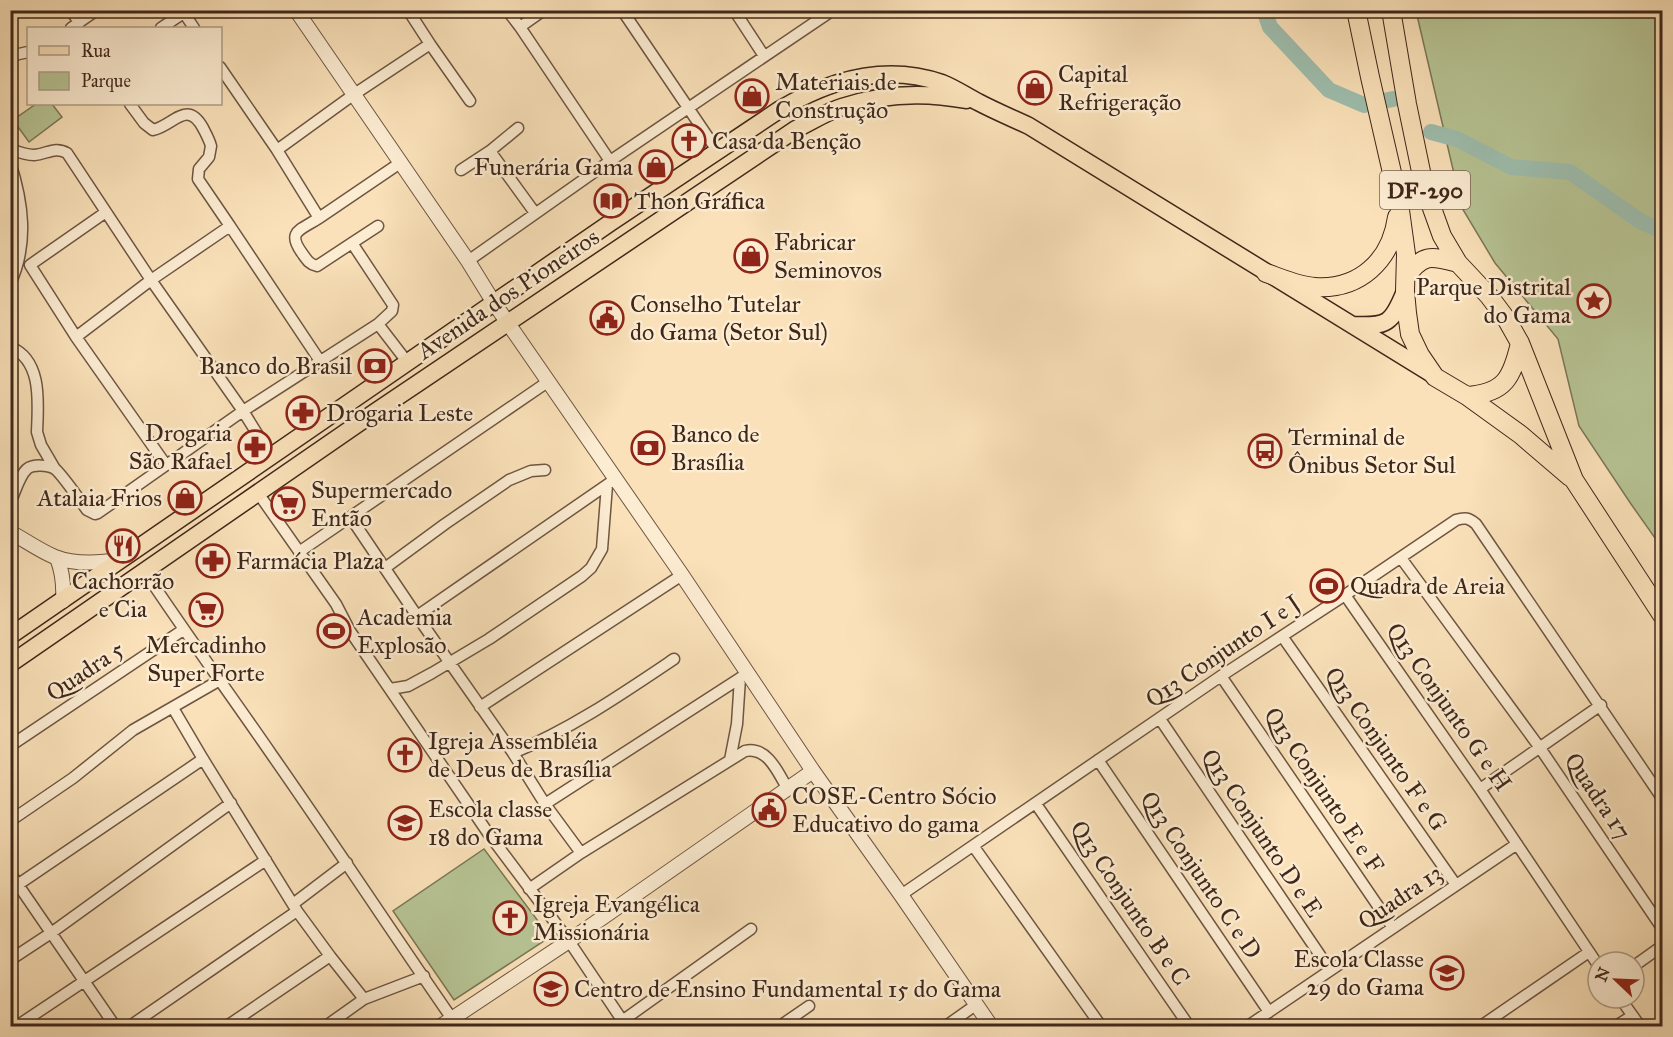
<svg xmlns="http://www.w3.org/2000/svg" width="1673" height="1037" font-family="'IM FELL Great Primer',serif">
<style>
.green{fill:#b7c494;stroke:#7b7657;stroke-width:1.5}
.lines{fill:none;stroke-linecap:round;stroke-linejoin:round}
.river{stroke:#9ebeae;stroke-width:16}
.minor-casing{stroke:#6e5642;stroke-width:13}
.tertiary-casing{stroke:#6e5642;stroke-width:16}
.primary-casing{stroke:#3f271a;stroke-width:19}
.trunk-casing{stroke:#3f271a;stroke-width:20}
.minor{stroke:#fcecd2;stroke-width:10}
.tertiary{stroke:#fcecd2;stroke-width:14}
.primary{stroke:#fae1b9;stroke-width:16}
.trunk{stroke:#fae1b9;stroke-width:18}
.labels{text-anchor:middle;stroke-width:5;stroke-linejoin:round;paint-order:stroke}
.shield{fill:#fcecd2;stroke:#786251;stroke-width:1.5}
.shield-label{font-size:22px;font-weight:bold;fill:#3f271a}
.poi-label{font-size:24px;fill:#3f271a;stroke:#fcecd2;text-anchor:start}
.street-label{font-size:24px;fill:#3f271a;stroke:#fcecd2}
</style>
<rect width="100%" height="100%" fill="#fae1b9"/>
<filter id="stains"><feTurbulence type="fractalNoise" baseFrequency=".00333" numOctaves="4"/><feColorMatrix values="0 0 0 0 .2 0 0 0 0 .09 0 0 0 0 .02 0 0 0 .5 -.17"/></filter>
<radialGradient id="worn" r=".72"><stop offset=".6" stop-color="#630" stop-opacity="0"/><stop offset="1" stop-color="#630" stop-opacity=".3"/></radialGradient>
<path class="green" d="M1416,11H1662V548L1631,504L1579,426L1558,339L1495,263L1462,208Z
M36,104H52L62,117L29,142L13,120Z
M484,849L550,937L454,1000L393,911Z"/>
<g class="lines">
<path class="river" d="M1264,10L1270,27L1329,90L1364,105L1393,99
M1431,132L1457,139L1511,167L1570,172L1640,221L1662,231"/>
<g class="minor-casing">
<path id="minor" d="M71,10L79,23
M182,10L194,28
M408,10L430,44
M507,10L520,27L610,161
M622,10L718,152
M734,10L764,56
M520,27L544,10
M71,28L97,10
M161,28L188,10
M10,56L28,52
M220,67L277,150L319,218C301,230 286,231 302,253C307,260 309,264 317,266L352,243
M130,104L144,123L153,130C174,125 187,99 203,128C206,134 209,139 211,146L209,157L199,169L198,179L230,226
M10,149C18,152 26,155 34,155C47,154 55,146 67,153L151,280L243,411L271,456
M277,150L353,95L430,44L470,101
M490,151L535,213
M10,162C23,202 29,244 10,284
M461,170L490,151L518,128
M106,212L30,265L76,337L166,465
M319,218L400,163
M468,261L610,161L833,10
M378,324L408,363
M76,337L151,280L230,226L320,361
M10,347C43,360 38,404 37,432L41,445L55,469
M258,493L336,604L350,631L488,833L569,941L626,1026
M10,503C15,493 19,476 27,469C33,464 48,465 55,469C61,473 81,502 87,510L95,514L98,513L243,411L378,324L392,311L393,305L352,243L378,226
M351,518L417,616L513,753L545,804L581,853
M299,552L549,381
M1401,558L1540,748L1662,928
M385,568L445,524L509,480L531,471L545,470
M145,572C186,634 230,694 272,755C335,845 395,937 457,1026
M1345,595L1480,789L1598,965
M417,616L611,482
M1282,636L1456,885
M1221,676L1393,928
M390,689L408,686L432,673L489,639L582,576L591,568L602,549L607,485
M480,707L682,575
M173,708L203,759L297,911L330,956L364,999
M1160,719L1330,970
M10,746L183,630
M513,753C571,729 622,694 674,659
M730,760L737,724L740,678
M1098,760L1269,1012
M1480,789L1601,705
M545,804L748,673
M1036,804L1189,1026
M10,821L73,778L133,730L220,680
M974,847L1101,1026
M10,873L115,1026
M529,889L581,853L745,751C767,746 778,772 787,788
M10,890L203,759
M901,895L1221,676L1345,595L1456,520C1465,517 1469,518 1476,524L1662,798
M293,904L347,863
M10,960L51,933L231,803
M1634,966L1662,946
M1620,998L1640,1026
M622,1021L751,929
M17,1026L266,860
M130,1026L297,911
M227,1026L330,956
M326,1026L364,999L424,976
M780,1026L809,1006
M946,1026L977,1004
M1248,1026L1517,844
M1481,1026L1589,952
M1616,1026L1632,1016"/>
</g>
<g class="tertiary-casing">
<path id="tertiary" d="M296,10L468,261L494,303L682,575L813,771L901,895L991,1026
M10,532C25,540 40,551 55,557C75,565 100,563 120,560
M57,558C63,573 64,585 63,601
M441,1026L569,941L813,771"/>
</g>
<g class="primary-casing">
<path id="primary" d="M1352,325C1387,327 1392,324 1405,291
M10,636L610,223L779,110C829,80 884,63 942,83C955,88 966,96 978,102C995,111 1012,118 1029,126L1435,376
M10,664L375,412L796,129C811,122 826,112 842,107C882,94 925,92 966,100"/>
</g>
<g class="trunk-casing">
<path id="trunk" d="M1356,10L1370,77L1399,203L1406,254L1405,291L1407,313L1410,334L1420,355L1435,377L1467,396L1521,435L1570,477
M1391,10L1407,104L1424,186L1442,236L1458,263L1489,296L1507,320L1520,343L1574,480L1662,615
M1266,273C1281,278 1298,286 1315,287C1359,290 1391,261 1397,217
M1406,277C1423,253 1431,256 1458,263
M1467,396C1505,393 1512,378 1520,343"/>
</g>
<use href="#minor" class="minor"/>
<use href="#tertiary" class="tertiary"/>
<use href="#primary" class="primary"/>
<use href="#trunk" class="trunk"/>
</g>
<defs>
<g id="shop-ring" transform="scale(1.725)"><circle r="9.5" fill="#fcecd2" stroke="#8f2418" stroke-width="1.5"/><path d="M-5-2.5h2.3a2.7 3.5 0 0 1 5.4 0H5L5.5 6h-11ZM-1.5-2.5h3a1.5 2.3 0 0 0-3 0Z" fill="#8f2418"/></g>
<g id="church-ring" transform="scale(1.725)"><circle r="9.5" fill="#fcecd2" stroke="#8f2418" stroke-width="1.5"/><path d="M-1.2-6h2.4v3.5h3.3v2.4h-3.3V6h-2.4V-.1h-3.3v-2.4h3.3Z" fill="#8f2418"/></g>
<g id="library-ring" transform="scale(1.725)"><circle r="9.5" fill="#fcecd2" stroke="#8f2418" stroke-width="1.5"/><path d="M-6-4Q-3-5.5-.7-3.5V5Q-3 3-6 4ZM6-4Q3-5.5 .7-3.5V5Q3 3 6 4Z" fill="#8f2418"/></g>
<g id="sight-ring" transform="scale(1.725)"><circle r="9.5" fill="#fcecd2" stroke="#8f2418" stroke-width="1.5"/><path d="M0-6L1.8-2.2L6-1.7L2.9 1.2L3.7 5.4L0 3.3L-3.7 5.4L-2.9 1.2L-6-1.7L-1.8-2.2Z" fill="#8f2418"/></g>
<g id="civic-ring" transform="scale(1.725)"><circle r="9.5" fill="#fcecd2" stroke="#8f2418" stroke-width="1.5"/><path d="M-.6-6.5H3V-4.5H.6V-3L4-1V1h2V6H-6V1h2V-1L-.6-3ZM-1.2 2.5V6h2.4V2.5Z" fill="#8f2418"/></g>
<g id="bank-ring" transform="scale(1.725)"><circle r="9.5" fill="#fcecd2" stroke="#8f2418" stroke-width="1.5"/><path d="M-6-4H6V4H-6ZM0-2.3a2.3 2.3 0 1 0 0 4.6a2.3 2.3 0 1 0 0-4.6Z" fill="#8f2418"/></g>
<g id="pharmacy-ring" transform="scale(1.725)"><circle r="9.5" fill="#fcecd2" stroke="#8f2418" stroke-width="1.5"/><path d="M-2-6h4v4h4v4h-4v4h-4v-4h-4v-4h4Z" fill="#8f2418"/></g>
<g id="bus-ring" transform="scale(1.725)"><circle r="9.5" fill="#fcecd2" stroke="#8f2418" stroke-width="1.5"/><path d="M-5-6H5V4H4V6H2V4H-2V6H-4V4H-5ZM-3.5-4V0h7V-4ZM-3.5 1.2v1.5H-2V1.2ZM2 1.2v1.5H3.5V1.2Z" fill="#8f2418"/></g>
<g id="supermarket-ring" transform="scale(1.725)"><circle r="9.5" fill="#fcecd2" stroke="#8f2418" stroke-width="1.5"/><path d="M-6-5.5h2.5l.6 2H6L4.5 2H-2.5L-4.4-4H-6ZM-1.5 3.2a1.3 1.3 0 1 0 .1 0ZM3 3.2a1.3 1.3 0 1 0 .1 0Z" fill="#8f2418"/></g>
<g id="restaurant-ring" transform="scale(1.725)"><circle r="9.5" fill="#fcecd2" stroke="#8f2418" stroke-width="1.5"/><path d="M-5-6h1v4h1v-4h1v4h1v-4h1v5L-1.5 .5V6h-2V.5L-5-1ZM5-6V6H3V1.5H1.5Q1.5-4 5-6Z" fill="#8f2418"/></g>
<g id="stadium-ring" transform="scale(1.725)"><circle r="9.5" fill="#fcecd2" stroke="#8f2418" stroke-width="1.5"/><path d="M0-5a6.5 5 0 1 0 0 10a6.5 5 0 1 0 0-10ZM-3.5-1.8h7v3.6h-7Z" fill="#8f2418"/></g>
<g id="school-ring" transform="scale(1.725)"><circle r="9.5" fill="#fcecd2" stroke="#8f2418" stroke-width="1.5"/><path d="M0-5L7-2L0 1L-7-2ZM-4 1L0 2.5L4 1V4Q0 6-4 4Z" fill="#8f2418"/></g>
</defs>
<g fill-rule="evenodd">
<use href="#shop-ring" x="1035" y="88"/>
<use href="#shop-ring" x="752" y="96"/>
<use href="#church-ring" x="689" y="141"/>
<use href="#shop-ring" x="656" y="167"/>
<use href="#library-ring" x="611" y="201"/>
<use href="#shop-ring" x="751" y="256"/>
<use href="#sight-ring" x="1594" y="301"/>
<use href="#civic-ring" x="607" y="318"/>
<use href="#bank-ring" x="375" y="366"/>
<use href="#pharmacy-ring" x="303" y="413"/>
<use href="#pharmacy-ring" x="255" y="447"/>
<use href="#bank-ring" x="648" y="448"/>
<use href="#bus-ring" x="1265" y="451"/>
<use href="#shop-ring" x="185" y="498"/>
<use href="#supermarket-ring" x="288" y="504"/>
<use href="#restaurant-ring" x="123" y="546"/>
<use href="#pharmacy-ring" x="213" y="561"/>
<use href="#stadium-ring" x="1327" y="586"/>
<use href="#supermarket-ring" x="206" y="610"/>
<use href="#stadium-ring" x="334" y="631"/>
<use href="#church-ring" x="405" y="755"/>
<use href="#civic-ring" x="769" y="810"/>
<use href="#school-ring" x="405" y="823"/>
<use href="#church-ring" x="510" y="918"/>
<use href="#school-ring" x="1447" y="973"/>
<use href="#school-ring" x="551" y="989"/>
</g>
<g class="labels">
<rect class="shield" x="1380" y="171" width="90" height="38" rx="4.5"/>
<g class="shield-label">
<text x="1425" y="198">DF-290</text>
</g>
<g class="poi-label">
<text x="1058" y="82">Capital<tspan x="1058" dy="28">Refrigeração</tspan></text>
<text x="775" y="90">Materiais de<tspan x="775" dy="28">Construção</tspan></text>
<text x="712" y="149">Casa da Benção</text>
<text x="633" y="175" text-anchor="end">Funerária Gama</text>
<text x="634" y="209">Thon Gráfica</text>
<text x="774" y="250">Fabricar<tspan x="774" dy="28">Seminovos</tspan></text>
<text x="1571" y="295" text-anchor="end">Parque Distrital<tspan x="1571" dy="28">do Gama</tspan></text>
<text x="630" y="312">Conselho Tutelar<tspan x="630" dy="28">do Gama (Setor Sul)</tspan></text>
<text x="352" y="374" text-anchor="end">Banco do Brasil</text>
<text x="326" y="421">Drogaria Leste</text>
<text x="232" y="441" text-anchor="end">Drogaria<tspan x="232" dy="28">São Rafael</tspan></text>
<text x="671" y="442">Banco de<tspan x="671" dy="28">Brasília</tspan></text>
<text x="1288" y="445">Terminal de<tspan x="1288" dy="28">Ônibus Setor Sul</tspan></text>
<text x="311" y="498">Supermercado<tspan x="311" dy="28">Então</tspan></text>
<text x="162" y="506" text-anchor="end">Atalaia Frios</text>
<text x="236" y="569">Farmácia Plaza</text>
<text x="123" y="589" text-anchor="middle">Cachorrão<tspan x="123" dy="28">e Cia</tspan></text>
<text x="1350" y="594">Quadra de Areia</text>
<text x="357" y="625">Academia<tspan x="357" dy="28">Explosão</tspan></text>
<text x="206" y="653" text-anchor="middle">Mercadinho<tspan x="206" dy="28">Super Forte</tspan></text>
<text x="428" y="749">Igreja Assembléia<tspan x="428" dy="28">de Deus de Brasília</tspan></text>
<text x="792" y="804">COSE-Centro Sócio<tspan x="792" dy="28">Educativo do gama</tspan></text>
<text x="428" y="817">Escola classe<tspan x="428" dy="28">18 do Gama</tspan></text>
<text x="533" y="912">Igreja Evangélica<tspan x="533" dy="28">Missionária</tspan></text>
<text x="1424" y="967" text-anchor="end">Escola Classe<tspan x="1424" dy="28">29 do Gama</tspan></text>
<text x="574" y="997">Centro de Ensino Fundamental 15 do Gama</text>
</g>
<g class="street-label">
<text transform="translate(508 294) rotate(-34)" y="8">Avenida dos Pioneiros</text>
<text transform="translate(1223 651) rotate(-34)" y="8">Q13 Conjunto I e J</text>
<text transform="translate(85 671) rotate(-34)" y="8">Quadra 5</text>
<text transform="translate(1449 707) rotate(55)" y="8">Q13 Conjunto G e H</text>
<text transform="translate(1386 749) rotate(55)" y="8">Q13 Conjunto F e G</text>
<text transform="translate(1324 790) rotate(56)" y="8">Q13 Conjunto E e F</text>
<text transform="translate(1598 796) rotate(56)" y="8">Quadra 17</text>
<text transform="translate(1262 833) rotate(56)" y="8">Q13 Conjunto D e E</text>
<text transform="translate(1201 875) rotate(56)" y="8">Q13 Conjunto C e D</text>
<text transform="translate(1400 897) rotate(-34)" y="8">Quadra 13</text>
<text transform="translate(1130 903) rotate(56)" y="8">Q13 Conjunto B e C</text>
</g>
</g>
<rect width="1673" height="1037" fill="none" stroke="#fae1b9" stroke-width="36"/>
<rect x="12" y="12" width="1649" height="1013" fill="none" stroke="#3f271a" stroke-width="3"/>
<rect x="18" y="18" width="1637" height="1001" fill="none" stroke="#3f271a" stroke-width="1.5"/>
<rect x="27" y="27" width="195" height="78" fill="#fcecd2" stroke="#b09d88" stroke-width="1.5"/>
<rect x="39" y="46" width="30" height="9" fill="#fae1b9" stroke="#b09d88" stroke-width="1.5"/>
<text x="81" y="57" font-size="18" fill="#3f271a">Rua</text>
<rect x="39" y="72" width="30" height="18" fill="#b7c494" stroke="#b09d88" stroke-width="1.5"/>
<text x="81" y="87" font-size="18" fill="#3f271a">Parque</text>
<g transform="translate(1616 980) rotate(293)"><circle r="28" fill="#fcecd2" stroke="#b09d88" stroke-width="1.5"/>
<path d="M0-4.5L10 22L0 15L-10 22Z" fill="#8f2418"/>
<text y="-9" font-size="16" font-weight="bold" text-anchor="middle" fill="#3f271a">N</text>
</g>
<rect width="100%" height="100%" filter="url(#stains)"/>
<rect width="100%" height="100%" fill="url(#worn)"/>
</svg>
